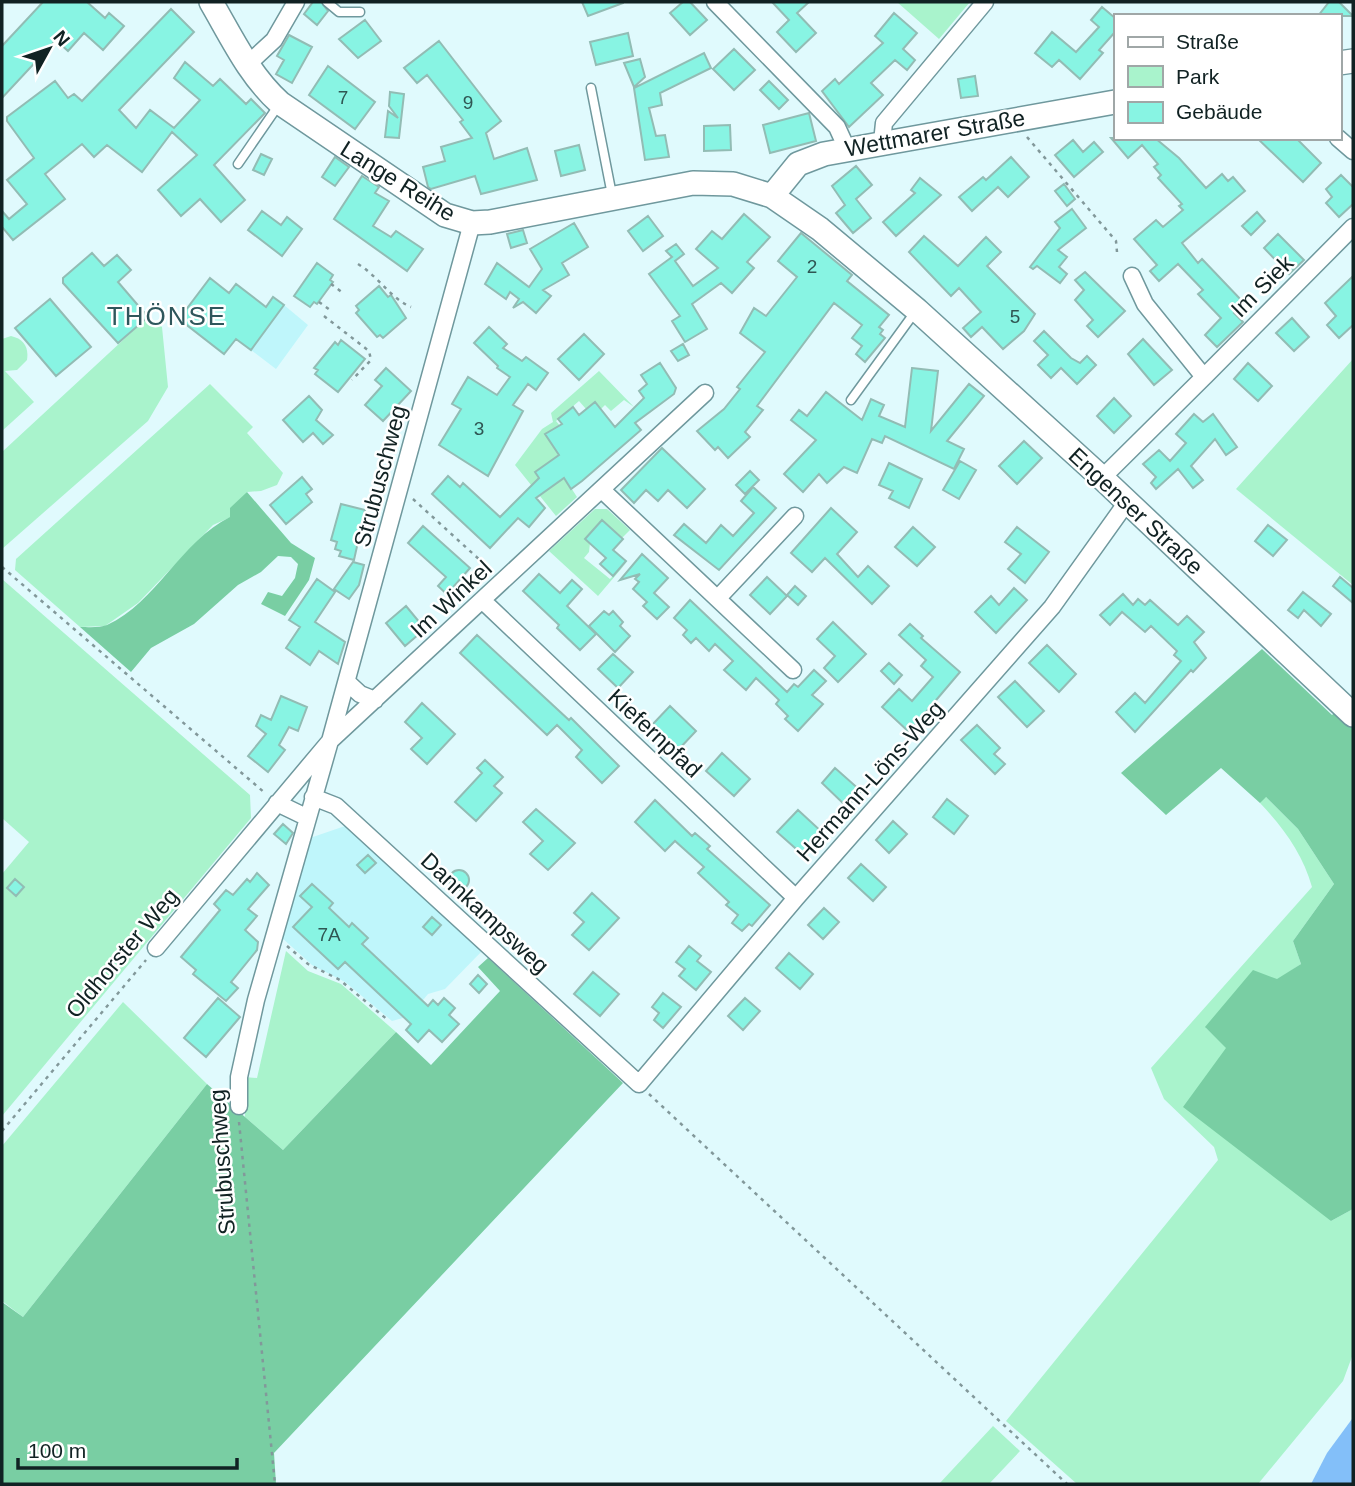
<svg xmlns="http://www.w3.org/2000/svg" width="1355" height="1486" font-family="Helvetica,sans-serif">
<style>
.built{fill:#bff6fb}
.green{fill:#a9f3cc}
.forest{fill:#79cea3}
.water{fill:#83bff9}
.building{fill:#88f4e3;stroke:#92bcb4;stroke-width:2}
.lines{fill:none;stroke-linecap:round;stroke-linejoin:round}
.lane-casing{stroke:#6f989d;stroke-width:11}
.street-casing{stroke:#6f989d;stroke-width:19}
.secondary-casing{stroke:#6f989d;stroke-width:26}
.path{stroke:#82989a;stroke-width:2.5;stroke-dasharray:3.5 5;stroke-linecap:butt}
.lane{stroke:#fff;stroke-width:8}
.street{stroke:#fff;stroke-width:16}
.secondary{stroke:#fff;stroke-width:23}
.labels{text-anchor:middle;stroke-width:5;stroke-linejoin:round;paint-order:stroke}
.number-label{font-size:19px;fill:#2f5653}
.street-label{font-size:23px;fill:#112223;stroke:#fff}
.quarter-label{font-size:26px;letter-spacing:2px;fill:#2f575c;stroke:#fff}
</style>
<rect width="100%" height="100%" fill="#e0fafd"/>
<path class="built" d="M284,305L308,325L276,369L251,350Z
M345,826L482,951L445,989L428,994L410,1016L392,1021L345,982L312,965L281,937L310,838Z"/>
<path class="green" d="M897,2H970L939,39Z
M148,317L162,327L168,387L148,421L2,549V452Z
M11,336C24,339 29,347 27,360L17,370L5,371L34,402L2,431V339Z
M1353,359V585L1236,489Z
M599,371L634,407L624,400L611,411L605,405L601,409L595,402L586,409L579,401L556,421L562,428L546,434L572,476L566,480L577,497L556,516L515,465L542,429L553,422L551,413Z
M210,384L253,427L247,433L283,473L277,485L261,491L247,492L231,517L213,525L138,603L105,626L80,627L15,570L16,559Z
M595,509H607L630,530L622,538L602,520L585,539L590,543L589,552L584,558L610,579L627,562L598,596L549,551Z
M2,579L250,795L251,818L2,1116V874L29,842L2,818Z
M1265,796L1298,829L1334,884L1293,941L1301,964L1206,1028L1226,1047L1331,1221L1353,1209V1354L1343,1381L1258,1484H1077L1006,1421L1218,1160L1214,1147L1164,1099L1151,1068L1312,887C1303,854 1283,827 1260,803Z
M286,951L308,971L341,984L396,1032L283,1150L245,1117L244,1077L257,1078Z
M123,1002L207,1084L23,1317L2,1301V1146Z
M993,1426L1020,1451L989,1484H939Z"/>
<path class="forest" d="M247,492L291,543L315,558L309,580L285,616L261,604L268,592L282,596L295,578L298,564L291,557L278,556L261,572L238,585L194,624L151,648L131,672L80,627C88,627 100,628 107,625C156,603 181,541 230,517V508Z
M1262,649L1332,715L1353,697V1209L1331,1221L1183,1107L1226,1048L1205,1027L1253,970L1277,979L1301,964L1293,941L1334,884L1298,829L1266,797L1260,803L1221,768L1166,815L1121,773Z
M488,958L623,1083L274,1453L276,1484H2V1302L23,1317L207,1084L283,1150L396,1032L431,1065L500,991L478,967Z"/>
<path class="water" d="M1352,1419L1353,1484H1311L1327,1453Z"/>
<path class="building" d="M43,2H87L105,18L109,13L124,26L103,50L84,33L68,51L56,40L2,98V46Z
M313,2H321L328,11L317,25L304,14Z
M582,2H623V3L588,16Z
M683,2H690L707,20L690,35L670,13Z
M772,2H809L797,13L816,33L796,52L777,32L789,20Z
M1329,2H1339L1353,16H1318Z
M1102,7L1115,18V32L1099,50L1103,53L1080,79L1059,60L1052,67L1035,53L1052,32L1076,52L1099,27L1091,20Z
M171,9L194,32L119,110L136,128L150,110L174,128L200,100L174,78L185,62L213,86L220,79L246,104L251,99L265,113L214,165L245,200L221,222L200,199L181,216L158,190L197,155L172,132L142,172L107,145L94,157L82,144L45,174L65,199L13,240L2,227V211L9,219L27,204L7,180L34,158L7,121V117L55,81L68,98L74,94L82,101Z
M894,13L917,33L903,49L915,60L907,70L895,60L871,83L883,95L849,127L822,91L835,79L839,84L883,43L875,36Z
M365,20L381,41L358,58L339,39Z
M628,33L633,56L596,65L590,42Z
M289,35L312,47L292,83L276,74L284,60L277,56Z
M439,41L501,121L486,133L494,159L527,148L537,180L481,194L475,176L431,189L428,187L423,167L445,161L441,147L472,138L460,122L463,120L427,75L417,83L404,68Z
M734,49L755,70L734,90L713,69Z
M704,53L711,68L660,93L662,105L649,108L656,136L665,135L669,157L645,160L634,88Z
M640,59L645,77L634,87L624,63Z
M328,66L375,102L355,129L309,95Z
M975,76L978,96L961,98L958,79Z
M769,81L788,100L779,109L760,90Z
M390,92L404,94L399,138L385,137L388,111L398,118L389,106Z
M809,113L816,141L770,153L763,125Z
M730,125L731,150L704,151V126Z
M1111,138H1155L1179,158L1206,188L1222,174L1228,181L1233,177L1245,191L1182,243L1198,263L1202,259L1244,303L1234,313L1243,322L1217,347L1205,335L1221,318L1198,294L1203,290L1178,264L1159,281L1150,271L1157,265L1134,239L1156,220L1163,227L1183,210L1179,206L1182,204L1158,178L1161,175L1154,167L1158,164L1142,145L1128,158Z
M1257,138H1296L1321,163L1303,182Z
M1073,140L1083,152L1094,142L1103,152L1074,177L1055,155Z
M579,145L585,170L561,176L555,151Z
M261,154L272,159L264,175L253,170Z
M335,157L349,167L335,186L322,177Z
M1011,157L1029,177L1008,197L998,187L972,211L959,197L983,177L986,180Z
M856,166L872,185L856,199L871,218L853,233L836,213L845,205L832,186Z
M1341,175L1353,187V204L1339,217L1326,203L1332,197L1326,189Z
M362,176L379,187L375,193L389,201L373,226L391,237L396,231L423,249L407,271L334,219Z
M920,178L941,195L896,236L883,222L915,193L911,190Z
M1064,184L1075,199L1067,206L1055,191Z
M1072,209L1086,228L1058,250L1067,257L1059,267L1067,274L1060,283L1037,266L1033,269L1030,267L1060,228L1055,222Z
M262,211L281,225L287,217L302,229L282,256L248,230Z
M1257,212L1265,221L1251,235L1242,226Z
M744,214L770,237L747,262L754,268L732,293L721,283L692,304L707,329L685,342L672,321L680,316L649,274L672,257L666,251L676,244L684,254L675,261L693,286L718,268L696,249L712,231L722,239Z
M648,216L663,236L643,251L628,231Z
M574,223L588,247L562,263L569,275L543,290L551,296L536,313L523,302L513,308L519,299L510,292L506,299L485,284L497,263L529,287L542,269L530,249Z
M523,230L527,243L511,248L507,234Z
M801,233L852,275L847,281L889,315L879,327L883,330L880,334L885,338L865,362L856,354L862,346L852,338L862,325L834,303L757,406L763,410L745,432L750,437L728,458L718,447L715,450L697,431L724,409L740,389L737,387L765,352L740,333L754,308L766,316L797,277L778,261Z
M1278,234L1304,260L1289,274L1264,248Z
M924,236L958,266L986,237L1001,252L987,266L1035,314L1024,331L1003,349L982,327L971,337L963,328L981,312L959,288L951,296L909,252Z
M92,253L104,266L117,255L131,270L118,282L148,317L118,343L63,283V278Z
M317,263L333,275L330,280L333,282L317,304L314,302L310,307L294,296Z
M1085,272L1125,311L1098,337L1087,326L1093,320L1075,300L1084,290L1075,280Z
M1353,276V325L1339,338L1327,325L1336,316L1325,303Z
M210,278L229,293L236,284L266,307L273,297L284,305L251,350L236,339L224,354L179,319Z
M379,286L388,297L391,295L406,318L383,338L380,335L377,337L356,313L359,310L356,306Z
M50,299L91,347L56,376L15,328Z
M1292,318L1309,337L1294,351L1276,333Z
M489,327L507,344L503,348L522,361L526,357L548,373L536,390L528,384L513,405L523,411L488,476L439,445L461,409L452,404L468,377L497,395L510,377L497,368L498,366L474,343Z
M1044,331L1071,358L1080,363L1087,356L1096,365L1077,384L1061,368L1051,378L1038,365L1048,355L1034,341Z
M584,334L604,354L579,380L558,359Z
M1143,339L1172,370L1154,385L1128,354Z
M341,340L365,359L338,392L315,374L318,370L314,368L335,342L338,345Z
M683,344L689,355L678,361L671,351Z
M660,363L676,388L674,394L635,423L641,430L582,481L571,489L564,478L536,498L545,508L529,527L518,518L490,548L432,494L448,476L460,487L463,483L500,517L539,478L535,472L559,455L545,434L562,424L558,419L573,407L579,415L595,402L615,427L644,398L639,391L647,384L641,375Z
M1248,363L1272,386L1258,401L1234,379Z
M386,368L411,391L383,421L365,405L382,386L375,380Z
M912,368L938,371L931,431L969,384L984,396L947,441L964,449L954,469L885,436L882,443L872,439L857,473L844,467L827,483L819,474L803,492L784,474L816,440L791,420L799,410L807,416L826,392L862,420L871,399L884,405L879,416L905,427Z
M309,396L322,410L316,420L333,435L323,444L313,433L303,442L283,420Z
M1114,398L1131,416L1114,433L1097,416Z
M1194,414L1203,422L1213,414L1237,447L1226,455L1215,439L1191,466L1203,480L1193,488L1178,469L1156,489L1151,483L1156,477L1143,464L1159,450L1170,461L1186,443L1176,434Z
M1024,441L1042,458L1017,484L999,466Z
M662,448L705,489L687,508L668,490L658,501L646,490L634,503L621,490Z
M960,461L976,470L959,499L943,490Z
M889,463L922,479L909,508L889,498L893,491L879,485Z
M750,471L759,480L745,494L736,485Z
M302,477L312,489L306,494L312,502L286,524L270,505Z
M753,487L776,508L719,570L674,535L684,524L706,543L721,525L733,536L754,513L741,501Z
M341,504L365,510L354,560L339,556L341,551L335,549L337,542L331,540Z
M831,508L857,532L837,554L858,577L868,566L889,586L872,604L825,558L812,572L791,553Z
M602,520L623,539L613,550L626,561L613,576L600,564L606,558L585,539Z
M1268,525L1287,540L1273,556L1255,541Z
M423,526L470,568L454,586L462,592L454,601L438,586L446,577L408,543Z
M913,527L935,547L917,566L895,547Z
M1017,527L1049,552L1025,583L1008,569L1021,554L1005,542Z
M642,554L668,578L654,593L669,607L657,619L643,606L647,602L633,589L639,582L635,579L640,574L620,580Z
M353,562L364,565L359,585L349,599L334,589Z
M539,574L560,593L572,580L582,589L567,606L596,634L580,650L557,628L559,625L523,591Z
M767,577L787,596L770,614L750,595Z
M1340,577L1353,588V603L1333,586Z
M317,579L335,592L315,622L345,642L338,664L319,651L310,665L286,648L300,627L289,620Z
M795,586L806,596L798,605L787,595Z
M1014,588L1027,600L996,633L975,612L991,596L999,605Z
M1303,592L1331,614L1321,626L1304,610L1298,618L1288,610Z
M1123,594L1133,605L1138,599L1145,605L1150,600L1178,625L1187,616L1204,632L1194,642L1206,658L1193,672L1191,670L1135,732L1116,712L1135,693L1145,703L1181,661L1174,655L1177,651L1151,626L1145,632L1122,612L1110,625L1100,615Z
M690,600L787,692L794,684L798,687L814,670L826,681L812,695L823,704L798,731L785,719L788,716L776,704L779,700L756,678L746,690L724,670L733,661L715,644L709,651L696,638L691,643L683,635L687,630L674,618Z
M406,606L425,629L405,646L386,623Z
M604,611L609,615L613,611L623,622L620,626L630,636L615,652L589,626Z
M833,622L866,654L838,682L824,668L835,656L817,639Z
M910,624L923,636L921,638L960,672L909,732L882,707L899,689L912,701L933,677L921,666L926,660L899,635Z
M477,635L569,720L571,718L619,766L602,783L576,757L582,750L557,725L547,735L460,653Z
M1047,645L1076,674L1059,692L1029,663Z
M613,654L633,672L618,688L598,669Z
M889,663L902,675L894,684L881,671Z
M1015,681L1044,711L1027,727L998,697Z
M281,696L307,707L298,731L289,727L279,745L285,750L268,772L248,756L266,734L256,726L261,715L271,720Z
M422,703L455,734L427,764L411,749L422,738L405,722Z
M670,706L696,731L678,750L652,725Z
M977,725L1000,748L994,754L1005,764L995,774L961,740Z
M722,753L750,779L734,796L706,771Z
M485,760L503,777L494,786L502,793L476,821L455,802L482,773L477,768Z
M835,768L861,791L847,807L822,783Z
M947,799L968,816L954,834L933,817Z
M655,800L692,836L695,833L710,846L707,849L770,905L752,926L749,924L742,931L732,923L738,915L726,905L729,902L698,873L704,867L675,841L665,851L635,822Z
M536,809L575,843L548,870L530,854L543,841L523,822Z
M798,810L823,833L803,855L777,832Z
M893,821L907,834L889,853L876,840Z
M283,824L293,833L286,844L274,834Z
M368,855L376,863L365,873L357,865Z
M861,864L886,887L873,901L848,878Z
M449 880a10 10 0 1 1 20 0a10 10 0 1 1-20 0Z
M257,873L269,885L248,909L257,916L245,930L258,942L257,950L231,982L238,988L226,1001L193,974L196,970L181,957L220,910L214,904L226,890L233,895L247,879L250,882Z
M15,879L24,887L16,896L7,888Z
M312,884L333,903L329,908L349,927L352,923L368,938L362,944L428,1006L433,1000L438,1005L444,998L455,1008L449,1015L459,1024L442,1042L429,1030L418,1042L406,1030L411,1024L345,962L338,969L293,927L312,907L300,896Z
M592,893L619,918L589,950L572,935L584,922L574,913Z
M824,908L839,922L823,939L808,925Z
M432,917L441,925L432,935L423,927Z
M689,946L701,956L697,961L711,972L696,990L679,976L685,969L676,962Z
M789,953L813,974L800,989L776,968Z
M593,972L619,994L600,1016L574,994Z
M478,975L487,984L479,993L470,984Z
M663,993L681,1007L663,1028L654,1020L659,1013L652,1007Z
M218,998L240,1017L206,1057L184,1038Z
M745,998L760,1011L743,1030L728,1016Z"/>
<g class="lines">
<g class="lane-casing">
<path id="lane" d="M327,2L339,12H360
M591,88L612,195
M238,164L278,106
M851,400L915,312"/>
</g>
<g class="street-casing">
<path id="street" d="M715,2L837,127L847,149
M247,65L274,40L296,2
M1338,138L1353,151
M882,142L884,123L985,2
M1204,377L1353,227
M1102,478L1204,377L1145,304L1132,276
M602,490L793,670
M718,598L795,516
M483,601L796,898
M347,682L360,694L375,700
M313,797L336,806L639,1084L796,898L1052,607L1127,502
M277,803L306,817
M156,948L330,741L472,223
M239,1106V1077L256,1000L330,741L705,393"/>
</g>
<g class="secondary-casing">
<path id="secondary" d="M211,2C232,38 249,75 280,103L445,215L472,223L490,222L693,183L733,184L772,196L820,229L917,310L1102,478L1353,715
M1339,63L1353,61
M772,196L798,164L824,154L1115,102"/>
</g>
<path class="path" d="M1027,137L1116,241L1117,252
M358,264C379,277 390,298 411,307
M331,284L343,293
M319,302L330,310
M324,316L369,351L371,360L352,380
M413,499L493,572
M2,567L265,793
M287,946L308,964L340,980L389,1021
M649,1094L1067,1484
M239,1122L275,1484
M2,1131L146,960"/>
<use href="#lane" class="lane"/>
<use href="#street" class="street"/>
<use href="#secondary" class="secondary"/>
</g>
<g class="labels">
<g class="number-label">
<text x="343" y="104">7</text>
<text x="468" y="109">9</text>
<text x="812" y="273">2</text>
<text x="1015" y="323">5</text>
<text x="479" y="435">3</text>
<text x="329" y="941">7A</text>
</g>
<g class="street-label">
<text transform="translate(935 133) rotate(-10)" y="8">Wettmarer Straße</text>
<text transform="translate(398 181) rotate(32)" y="8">Lange Reihe</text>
<text transform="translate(1262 286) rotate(-45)" y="8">Im Siek</text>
<text transform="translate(380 476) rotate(-75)" y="8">Strubuschweg</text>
<text transform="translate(1136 511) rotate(43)" y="8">Engenser Straße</text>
<text transform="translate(451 599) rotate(-43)" y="8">Im Winkel</text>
<text transform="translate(655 733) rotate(43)" y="8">Kiefernpfad</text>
<text transform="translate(870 781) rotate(-48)" y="8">Hermann-Löns-Weg</text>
<text transform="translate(485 913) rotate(43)" y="8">Dannkampsweg</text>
<text transform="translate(122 953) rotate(-50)" y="8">Oldhorster Weg</text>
<text transform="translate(222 1162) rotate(-94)" y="8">Strubuschweg</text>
</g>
<g class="quarter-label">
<text x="167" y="325">THÖNSE</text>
</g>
</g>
<rect width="1355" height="1486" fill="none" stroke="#112223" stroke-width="7"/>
<rect x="1114" y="14" width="228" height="126" fill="#ffffff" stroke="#a0a7a7" stroke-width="2"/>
<rect x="1128" y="37" width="35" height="10" fill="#ffffff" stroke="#a0a7a7" stroke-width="2"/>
<text x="1176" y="49" font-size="21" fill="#112223">Straße</text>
<rect x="1128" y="66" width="35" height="21" fill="#a9f3cc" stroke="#a0a7a7" stroke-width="2"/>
<text x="1176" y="84" font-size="21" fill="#112223">Park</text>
<rect x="1128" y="102" width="35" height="21" fill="#88f4e3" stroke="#a0a7a7" stroke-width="2"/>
<text x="1176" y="119" font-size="21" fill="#112223">Gebäude</text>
<g transform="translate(49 49) rotate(50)" stroke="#ffffff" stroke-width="5" paint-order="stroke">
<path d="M0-5L12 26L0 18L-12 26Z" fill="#112223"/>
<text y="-10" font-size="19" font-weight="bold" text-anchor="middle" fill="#112223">N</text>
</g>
<path d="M18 1458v10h219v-10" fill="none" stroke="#112223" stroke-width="3.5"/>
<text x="28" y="1458" font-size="21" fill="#112223" stroke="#ffffff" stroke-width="5" paint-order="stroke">100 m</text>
</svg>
